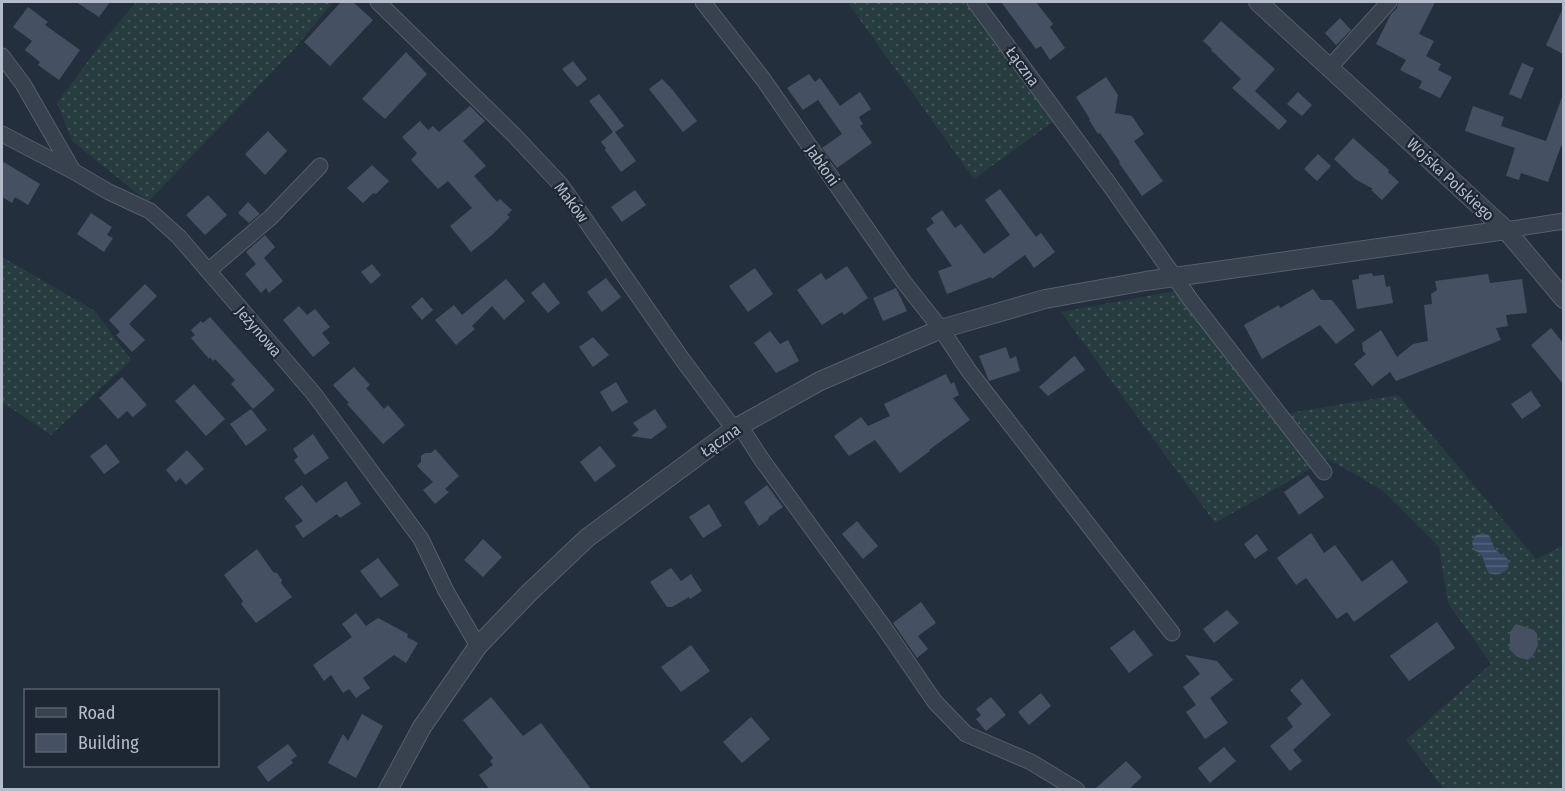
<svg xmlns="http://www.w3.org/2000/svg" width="1565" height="791" font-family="'Fira Sans Condensed',sans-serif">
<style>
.grass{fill:url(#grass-dots)}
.water{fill:url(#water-rules)}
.building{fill:#455162}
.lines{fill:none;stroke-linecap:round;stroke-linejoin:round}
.minor-casing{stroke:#565f6c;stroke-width:17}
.tertiary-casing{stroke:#565f6c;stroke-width:20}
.minor{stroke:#38414e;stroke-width:15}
.tertiary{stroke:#38414e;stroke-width:18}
.labels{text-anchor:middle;stroke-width:4.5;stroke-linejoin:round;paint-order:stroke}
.street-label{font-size:16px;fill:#b4bcc9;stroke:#1d2633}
</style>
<defs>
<pattern id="grass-dots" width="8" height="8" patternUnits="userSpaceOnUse" patternTransform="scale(1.5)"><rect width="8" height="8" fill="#263c3f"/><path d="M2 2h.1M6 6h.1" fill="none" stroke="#435659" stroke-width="1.8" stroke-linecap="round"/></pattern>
<pattern id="water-rules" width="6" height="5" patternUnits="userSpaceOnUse" patternTransform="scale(1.5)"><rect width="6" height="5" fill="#394c67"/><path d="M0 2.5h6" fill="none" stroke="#53647b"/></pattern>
</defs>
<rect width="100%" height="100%" fill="#242f3e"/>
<path class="grass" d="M136,2H333L296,47L148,202L72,141L57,103L103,41Z
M850,2H968L1054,121L974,179L848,3Z
M2,257L95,311L131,360L51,435L2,402Z
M1175,291L1271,418L1295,412L1398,395L1536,559L1563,546V789H1444L1406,740L1491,664L1448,603L1439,547L1382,490L1328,459L1215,523L1061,312Z"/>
<path class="water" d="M1482,533L1489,535C1491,539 1493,546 1495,549C1502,558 1511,554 1508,569C1501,574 1497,576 1489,573C1482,563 1487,556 1474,550L1472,542L1475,536Z"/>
<path class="building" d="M76,2H110L99,17Z
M341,2H353L373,20L330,66L304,42Z
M1001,2H1036L1053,24L1050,27L1065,48L1050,60L1041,46L1036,49Z
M1398,2H1435L1419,34L1434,41L1426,56L1441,64L1438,70L1452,77L1440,98L1419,88L1422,81L1400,70L1406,60L1376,44L1391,14L1397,8Z
M28,7L48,22L45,25L80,50L59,80L38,65L40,62L25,50L32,41L13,27Z
M1563,8V54L1546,45Z
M1340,18L1351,30L1336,45L1325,33Z
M1221,21L1275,69L1255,91L1287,121L1279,130L1232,88L1241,79L1211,50L1212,49L1203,41Z
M406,52L427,74L385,119L362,99Z
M573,61L587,79L577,87L562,69Z
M1522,63L1534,68L1521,99L1509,94Z
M809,74L815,82L820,78L840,106L860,92L871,109L859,117L863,124L860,126L872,143L837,168L822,148L842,134L818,100L803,110L787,88Z
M1106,77L1118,95L1115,113L1132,116L1144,134L1134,141L1163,181L1142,196L1119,163L1120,162L1100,133L1098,134L1089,120L1090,119L1076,97Z
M662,79L671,88L697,121L683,132L649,89Z
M1298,92L1312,105L1302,116L1287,104Z
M599,94L624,126L615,132L636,161L621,172L605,150L606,148L601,142L613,132L589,101Z
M1562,97H1563V146H1561L1548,182L1521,173L1519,180L1506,176L1515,148L1465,131L1473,106L1504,117L1501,126L1546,141Z
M470,106L485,121L463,141L486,166L474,176L497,202L500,199L512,210L507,215L510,217L492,235L471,252L450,226L472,208L448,181L438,189L411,160L417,153L402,137L420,121L428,130L433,126L439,132Z
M268,131L287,151L265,175L245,154Z
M1353,138L1389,170L1388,172L1399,182L1382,200L1371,190L1373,189L1355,179L1334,159Z
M1318,154L1331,166L1317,181L1304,169Z
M2,161L40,184L28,205L15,197L12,203L2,197Z
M372,165L389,181L376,194L373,193L363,203L347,188Z
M1000,189L1036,237L1041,233L1055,252L1034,268L1025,255L992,279L991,277L947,294L938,271L952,266L926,229L934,223L931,218L942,210L955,228L961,224L984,254L1010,235L985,200Z
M635,190L646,205L622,222L611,207Z
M208,195L227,215L205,235L186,215Z
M248,202L260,214L249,223L238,213Z
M91,213L112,227L107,235L113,238L104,252L77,234Z
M265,235L275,247L264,258L283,281L269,293L266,288L261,293L245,274L256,264L246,252Z
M372,264L381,275L371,284L361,272Z
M847,266L868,298L844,315L842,312L822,325L797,290L821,273L826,280Z
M755,268L773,294L748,312L729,286Z
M1372,273L1373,276L1384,275L1386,287L1390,286L1393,303L1357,309L1352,280L1359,279V275Z
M1488,274L1490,283L1522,279L1527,313L1506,315L1508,326L1496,328L1501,340L1396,381L1390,372L1372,386L1354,364L1366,354L1363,351L1362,343L1381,330L1397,357L1413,344L1428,341L1424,305L1432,304L1431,294L1437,290L1435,281Z
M606,278L621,297L602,312L587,292Z
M506,279L525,301L504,320L492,306L472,326L475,329L456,345L435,320L454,305L462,315Z
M544,282L560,303L548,313L531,293Z
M145,284L157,296L129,324L145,340L132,352L116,335L120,332L109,320Z
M896,288L907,311L883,321L873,298Z
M1313,289L1321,300H1332L1355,330L1336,344L1320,325L1262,359L1244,325L1279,305L1280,308Z
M422,297L433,310L422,320L411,307Z
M299,306L307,315L315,309L330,327L322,333L330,343L313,357L283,320Z
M210,317L275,390L253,409L231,384L235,380L215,359L213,361L210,357L209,359L191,338L195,335L191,330L201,321L203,323Z
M1551,328L1563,343V384L1531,345Z
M770,331L780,344L788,340L799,361L776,373L754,343Z
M593,337L609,355L593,367L579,347Z
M1006,347L1010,359L1016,356L1020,371L989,381L979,356Z
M1075,356L1085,370L1048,396L1039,387L1073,357Z
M354,367L370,385L366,388L384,409L388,405L405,425L383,444L347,404L349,403L333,385Z
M946,374L951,384L954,382L959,395L953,398L970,420L929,450L930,451L900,473L875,440L849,456L834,436L861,417L868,426L890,416L884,404Z
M122,377L147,405L133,417L127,411L118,419L99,398Z
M616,382L628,402L612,412L600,392Z
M194,384L225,419L206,436L175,401Z
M1531,391L1541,406L1522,419L1511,404Z
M251,409L267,430L246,446L230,424Z
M655,409L667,427L651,439L631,436L639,430L633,423Z
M313,434L329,458L305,475L294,460L298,457L293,449Z
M106,444L120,462L104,474L90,456Z
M600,446L616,466L595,482L580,462Z
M435,449L459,476L445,489L449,492L435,504L423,490L433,482L417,466L421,462V456L425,453H431Z
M187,450L204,469L186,485L180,478L176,482L166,470Z
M1308,475L1324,497L1299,515L1284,492Z
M346,481L361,504L340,518L337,514L303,538L295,526L303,521L284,498L302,485L316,503Z
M767,485L783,507L769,517L768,520L759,526L744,502Z
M709,504L722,526L703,538L689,517Z
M857,521L878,546L863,559L842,534Z
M1311,533L1324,553L1335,545L1362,582L1392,560L1408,582L1354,622L1347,612L1337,619L1306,578L1296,585L1277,558Z
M1257,534L1268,550L1255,559L1244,544Z
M483,539L502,557L483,577L464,560Z
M257,549L273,572L277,573L282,580L281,583L292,597L256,623L241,604L243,601L224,575Z
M378,558L399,585L381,598L360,571Z
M671,568L681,581L691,574L702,591L690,599L689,597L672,607H667L650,582Z
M921,602L936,623L918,636L928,649L917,658L893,623Z
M1227,610L1239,623L1214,643L1203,629Z
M356,613L366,626L378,618L408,634L407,637L418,643L406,663L394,655L363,678L370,688L356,698L349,689L343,693L331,675L324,681L313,665L352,637L342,624Z
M1437,622L1455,648L1409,681L1390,656Z
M1516,624L1534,630L1537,634L1538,646L1533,655L1528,660L1517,657L1509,649L1510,642V632Z
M1134,630L1153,655L1129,673L1110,648Z
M691,645L710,671L681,692L661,667Z
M1185,655L1217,661L1233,680L1210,698L1228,723L1205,739L1186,712L1196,705L1183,687L1200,674Z
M1302,679L1331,715L1293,750L1302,761L1290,771L1270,746L1293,727L1287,718L1302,704L1290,690Z
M1041,693L1051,706L1029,725L1018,712Z
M491,697L523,736L541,723L591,789H489L479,775L493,765L490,761L493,758L463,720Z
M991,697L1006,715L986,731L976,719L981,715L976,709Z
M362,714L383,726L356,778L328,763L343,734L348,741Z
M751,717L770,739L742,763L723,742Z
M288,744L297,756L291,760L293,763L268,782L257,767Z
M1224,747L1236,761L1210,783L1198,768Z
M1126,761L1142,777L1129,789H1095Z"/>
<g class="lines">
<g class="minor-casing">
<path id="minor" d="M378,2L514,135L561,185L682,359L734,429
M703,2L763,79L903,281L941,329L969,371L1172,633
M975,2L1109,184L1190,299L1324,472
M2,56L23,84L73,171L109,192L150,211L179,237L314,394L421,539L446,591L478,646
M1330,67L1389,2
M2,134L73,171
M1506,230L1564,221
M208,271L270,218L320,166
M740,426L762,460L883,626L935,702L966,734L1031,762L1077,790"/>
</g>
<g class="tertiary-casing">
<path id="tertiary" d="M1258,2L1506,230L1564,299
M388,790L422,727L478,646L529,593L587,538L734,429L820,381L941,329L1045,299L1146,281L1506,230"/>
</g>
<use href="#minor" class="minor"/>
<use href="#tertiary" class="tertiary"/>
</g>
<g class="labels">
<g class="street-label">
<text transform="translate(1023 66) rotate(54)" y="6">Łączna</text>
<text transform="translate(823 165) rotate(55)" y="6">Jabłoni</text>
<text transform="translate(1451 179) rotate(43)" y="6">Wojska Polskiego</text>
<text transform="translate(572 202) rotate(53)" y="6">Maków</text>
<text transform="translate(259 331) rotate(49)" y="6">Jeżynowa</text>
<text transform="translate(720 440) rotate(-35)" y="6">Łączna</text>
</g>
</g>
<rect width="1565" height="791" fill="none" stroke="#b4bcc9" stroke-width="6"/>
<rect x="24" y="689" width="195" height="78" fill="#1d2633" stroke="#59626f" stroke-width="1.5"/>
<rect x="36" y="708" width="30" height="9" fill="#38414e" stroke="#59626f" stroke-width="1.5"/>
<text x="78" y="719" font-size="18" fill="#b4bcc9">Road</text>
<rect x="36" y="734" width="30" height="18" fill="#455162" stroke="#59626f" stroke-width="1.5"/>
<text x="78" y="749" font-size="18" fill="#b4bcc9">Building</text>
</svg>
